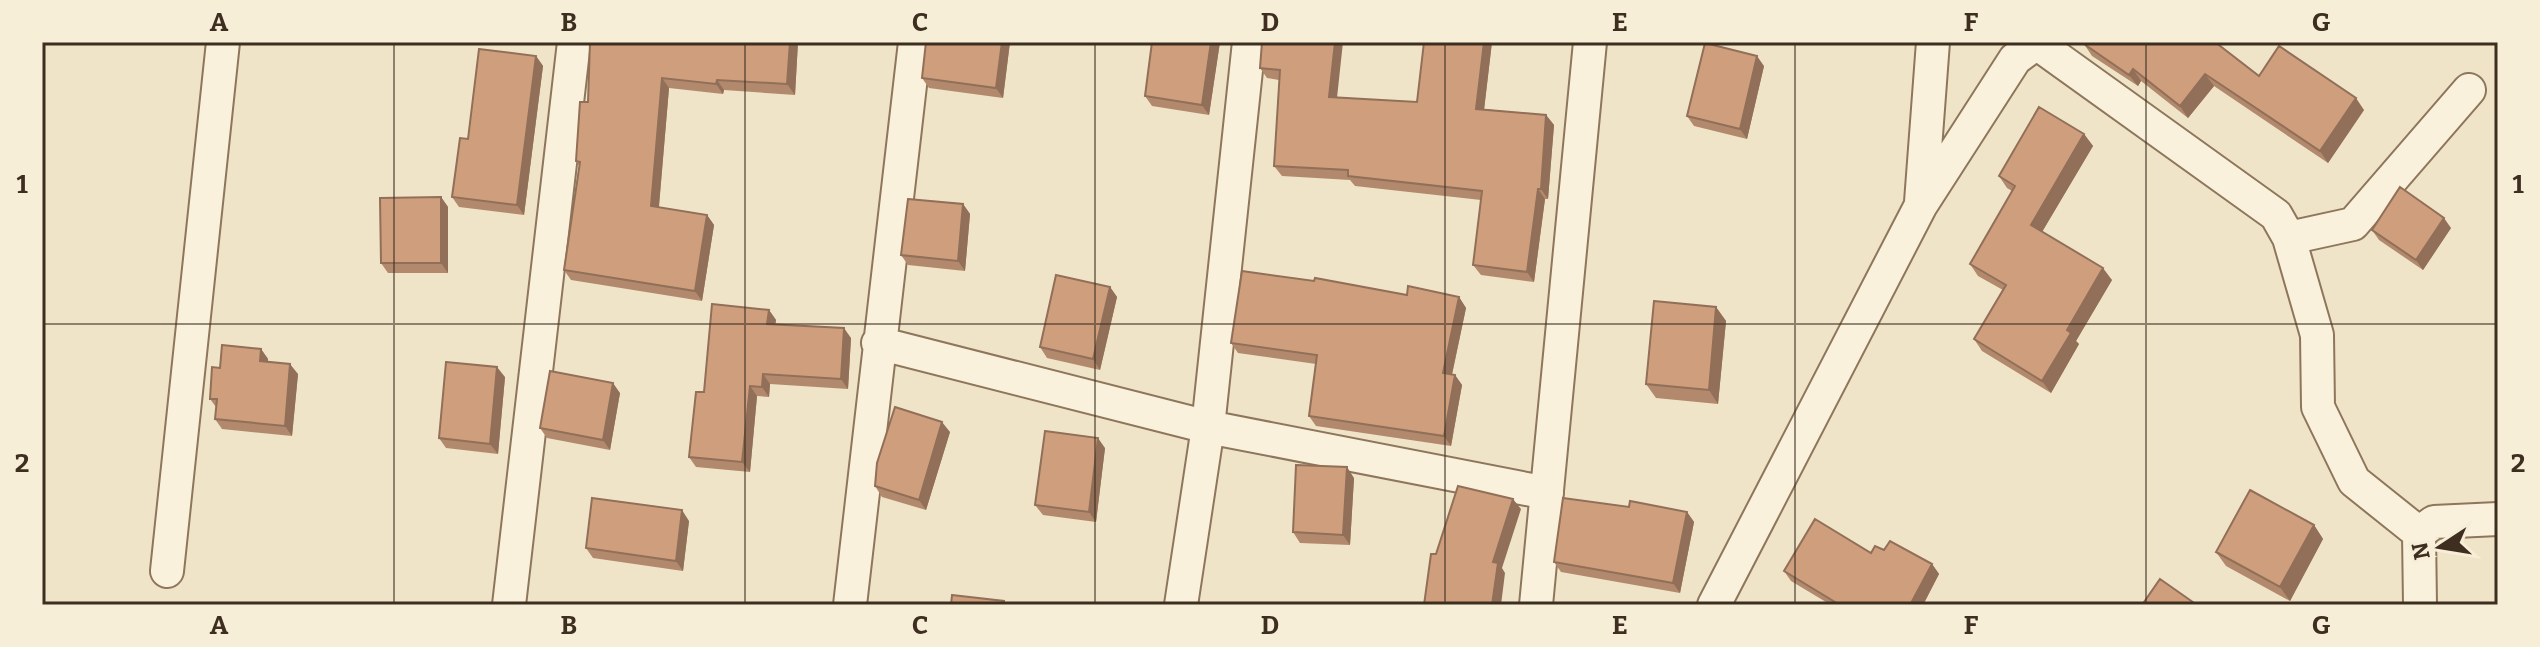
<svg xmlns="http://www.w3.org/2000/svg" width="2540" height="647" font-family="Bitter,serif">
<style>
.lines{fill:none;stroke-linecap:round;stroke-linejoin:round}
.street-casing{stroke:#8d765c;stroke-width:36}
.street{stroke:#faf1dc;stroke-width:32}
.wall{fill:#b2896c}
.shaded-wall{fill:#916f58}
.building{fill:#cf9f7d;stroke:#916f58;stroke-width:2}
.grid{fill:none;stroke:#3d2e20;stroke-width:2;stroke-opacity:0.55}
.neatline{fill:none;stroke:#3d2e20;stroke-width:3}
.grid-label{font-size:26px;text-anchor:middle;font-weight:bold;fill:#3d2e20}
</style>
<rect width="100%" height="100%" fill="#f0e4c8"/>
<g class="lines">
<g class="street-casing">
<path id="street" d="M2035,42L2276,215L2289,238L2317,335L2318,407L2354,481L2419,533
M1921,202L1933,42
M2289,238L2353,224L2469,90
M878,343L1208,427L1547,493
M167,571L223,42
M509,605L574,42
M850,605L915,42
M1181,605L1208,427L1249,42
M1536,605L1590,42
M1714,605L1921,205L2015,59L2038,42
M2420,605L2419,533L2434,522L2498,519"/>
</g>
<use href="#street" class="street"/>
</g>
<path class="wall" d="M590,42H798L795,95L724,90L723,94L669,88L659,207L707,215L714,225L702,301L571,280L564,270L580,167L576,161L588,102Z
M926,42H1010L1003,98L929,88L922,78Z
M1220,42L1209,115L1152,106L1145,96Z
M1262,42L1337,98L1417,102L1492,42L1484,109L1546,115L1554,125L1548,199H1545L1534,282L1481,275L1473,265L1481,200L1355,186L1350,180L1282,176L1274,166L1279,80L1267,78L1260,68Z
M2084,44L2259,76L2364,110L2328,163L2214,86L2188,118L2141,81L2138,86L2092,56Z
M536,56L543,66L524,215L459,207L452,197L468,139Z
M1764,66L1747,139L1694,126L1687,116Z
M2084,134L2093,146L2042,232L2112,280L2076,341L2079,344L2051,393L1982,351L1974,339L2003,290L1978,276L1970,264L2012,191L2007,188L1999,176Z
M441,197L448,207V273H388L381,263Z
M963,204L970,214L965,271L908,265L901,255Z
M2451,228L2423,270L2379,240L2372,230Z
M1110,287L1117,297L1100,370L1047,358L1040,347Z
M1407,295L1459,297L1466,308L1452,375H1455L1462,385L1451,446L1316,426L1309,416L1316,364L1238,353L1231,343Z
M1716,307L1726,321L1718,404L1656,398L1646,384Z
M769,310L776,320L775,324L851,338L848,389L770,384L769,397L757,396L750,472L696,467L689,457L704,392Z
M261,349L268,359V362L298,374L292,436L222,429L215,419L216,407L210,399L220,368Z
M505,377L498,454L446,448L439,438Z
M620,393L610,450L547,438L540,428Z
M950,432L926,510L882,497L875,486Z
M1105,448L1096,522L1043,515L1035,505Z
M1354,478L1350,545L1300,543L1293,532Z
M1629,507L1687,512L1694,522L1680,593L1561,572L1554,562Z
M689,521L683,571L593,558L586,548Z
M2314,525L2323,539L2290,601L2226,566L2216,552Z
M1884,550L1932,564L1939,574L1923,605H1831L1791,581L1784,571Z"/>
<path class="shaded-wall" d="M790,42H798L795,95L787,84Z
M1002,42H1010L1003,98L996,88Z
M1211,42H1220L1209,115L1202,105Z
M1335,42H1343L1336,107L1329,97Z
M1484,42H1492L1483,119L1476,109Z
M536,56L543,66L524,215L517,205Z
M1757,56L1764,66L1747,139L1740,129Z
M2133,69L2141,81L2138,86L2129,75Z
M2205,74L2214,86L2188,118L2180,106Z
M662,78L669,88L658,216L651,206Z
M717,80L724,90L723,94L716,84Z
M2356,98L2364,110L2328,163L2320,151Z
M1546,115L1554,125L1548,199L1541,189Z
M2084,134L2093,146L2039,237L2031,225Z
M1538,189L1545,199L1534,282L1527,272Z
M441,197L448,207V273L441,263Z
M963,204L970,214L965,271L958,261Z
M707,215L714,225L702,301L695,291Z
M2444,218L2451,228L2423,270L2416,260Z
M2103,268L2112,280L2076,341L2079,344L2051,393L2042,381L2067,330Z
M1110,287L1117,297L1100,370L1093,359Z
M1459,297L1466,308L1450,383L1443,373Z
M1716,307L1726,321L1718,404L1709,390Z
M769,310L776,320L774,334L767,324Z
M844,328L851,338L848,389L841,379Z
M261,349L268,359L267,371L260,361Z
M290,364L298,374L292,436L285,426Z
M497,367L505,377L498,454L490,444Z
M763,374L770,384L769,397L762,387Z
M1455,375L1462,385L1451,446L1444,436Z
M613,383L620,393L610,450L603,440Z
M750,386L757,396L750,472L742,462Z
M942,422L950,432L926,510L919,500Z
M1098,438L1105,448L1096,522L1089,512Z
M1347,467L1354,478L1350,545L1343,535Z
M1513,499L1521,509L1502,568L1505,573L1501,605H1492L1493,562Z
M682,510L689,521L683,571L676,561Z
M1687,512L1694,522L1680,593L1673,583Z
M2314,525L2323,539L2290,601L2280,587Z
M1932,564L1939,574L1923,605H1910Z"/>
<path class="building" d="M590,42H790L787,84L717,80L716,84L662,78L651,206L707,215L695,291L564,270L580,162L576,161L580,102H588Z
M926,42H1002L996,88L922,78Z
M1152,42H1211L1202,105L1145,96Z
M1262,42H1335L1329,97L1417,102L1424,42H1484L1476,109L1546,115L1541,189H1538L1527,272L1473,265L1482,191L1348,176V170L1274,166L1280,70L1260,68Z
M2085,42H2215L2259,76L2279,46L2356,98L2320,151L2205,74L2180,106L2133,69L2129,75L2084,44Z
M1705,43L1757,56L1740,129L1687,116Z
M479,49L536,56L517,205L452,197L460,138L468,139Z
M2039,107L2084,134L2031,225L2103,268L2067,330L2071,333L2042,381L1974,339L2006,285L1970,264L2015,186L1999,176Z
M2400,187L2444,218L2416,260L2372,230Z
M441,197V263H381L380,198Z
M908,199L963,204L958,261L901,255Z
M1242,271L1314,281L1315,278L1407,295L1408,286L1459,297L1443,373L1455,375L1444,436L1309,416L1317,355L1231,343Z
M1056,275L1110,287L1093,359L1040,347Z
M1654,301L1716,307L1709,390L1646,384Z
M712,304L769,310L767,324L844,328L841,379L763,374L762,387L750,386L742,462L689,457L696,392H704Z
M222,345L261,349L260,361L290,364L285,426L215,419L217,399H210L212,367L220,368Z
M446,362L497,367L490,444L439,438Z
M550,371L613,383L603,440L540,428Z
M895,407L942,422L919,500L875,486L877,463Z
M1045,431L1098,438L1089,512L1035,505Z
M1296,465L1347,467L1343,535L1293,532Z
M1458,486L1513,499L1493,562L1498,563L1492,605H1424L1431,554H1436Z
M2250,490L2314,525L2280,587L2216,552Z
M592,498L682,510L676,561L586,548Z
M1563,498L1629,507L1630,501L1687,512L1673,583L1554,562Z
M1815,519L1871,553L1875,546L1884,550L1890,541L1932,564L1910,605H1840L1784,571Z
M2160,579L2197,605H2142Z
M952,595L1004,601V605H951Z"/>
<path class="grid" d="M394,42V605M745,42V605M1095,42V605M1445,42V605M1795,42V605M2146,42V605M42,324H2498"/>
<rect width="2540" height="647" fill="none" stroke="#f7eed8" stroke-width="88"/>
<g transform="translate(2440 547) rotate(258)" stroke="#f7eed8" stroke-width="6" paint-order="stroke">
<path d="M0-6L14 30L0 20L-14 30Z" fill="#3d2e20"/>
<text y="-12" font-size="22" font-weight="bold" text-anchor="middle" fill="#3d2e20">N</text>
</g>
<rect x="44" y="44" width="2452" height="559" class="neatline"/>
<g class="grid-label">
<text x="219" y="31">A</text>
<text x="569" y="31">B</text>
<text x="920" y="31">C</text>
<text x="1270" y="31">D</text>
<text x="1620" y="31">E</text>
<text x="1971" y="31">F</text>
<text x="2321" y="31">G</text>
<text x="22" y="193">1</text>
<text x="2518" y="193">1</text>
<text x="22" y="472">2</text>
<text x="2518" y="472">2</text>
<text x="219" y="634">A</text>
<text x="569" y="634">B</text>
<text x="920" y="634">C</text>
<text x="1270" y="634">D</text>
<text x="1620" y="634">E</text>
<text x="1971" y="634">F</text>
<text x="2321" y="634">G</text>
</g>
</svg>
